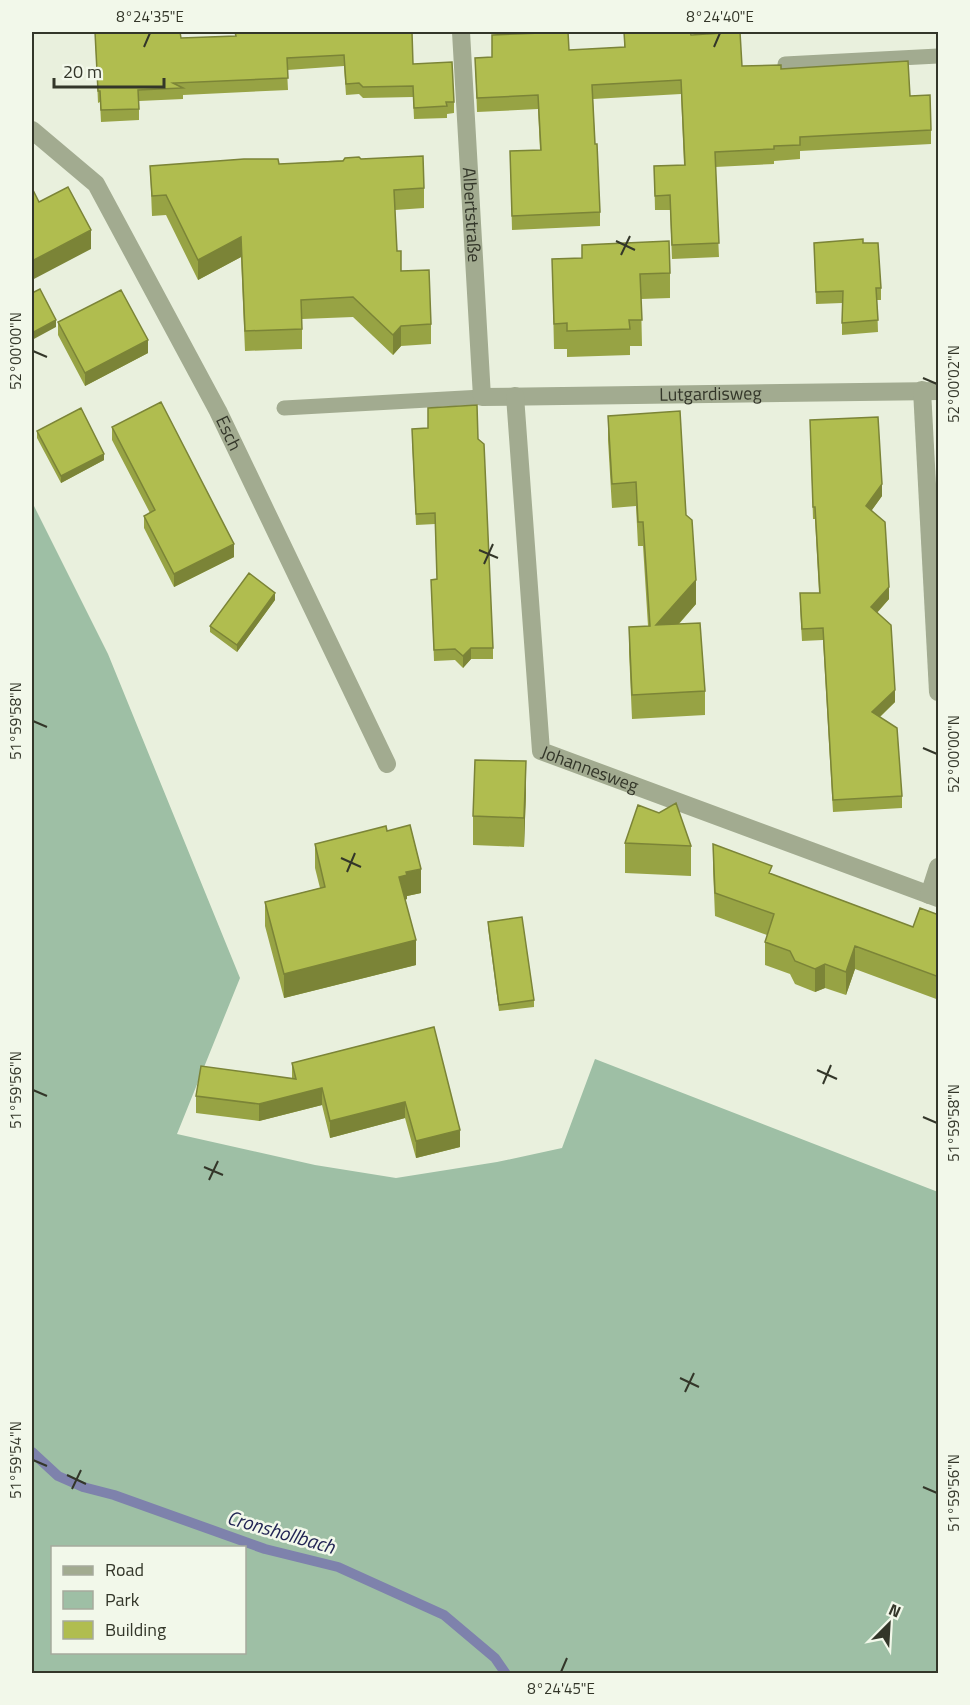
<svg xmlns="http://www.w3.org/2000/svg" width="970" height="1705" font-family="'Titillium Web',sans-serif">
<style>
.green{fill:#9ebfa5;fill-rule:evenodd}
.lines{fill:none;stroke-linecap:round;stroke-linejoin:round}
.stream{stroke:#7e82ac;stroke-width:10}
.lane{stroke:#a2ab90;stroke-width:15}
.street{stroke:#a2ab90;stroke-width:18}
.wall{fill:#97a344}
.shaded-wall{fill:#7b8437}
.building{fill:#b0bd4f;stroke:#7b8437;stroke-width:1.5}
.ticks{fill:none;stroke:#333629;stroke-width:2}
.labels{text-anchor:middle;stroke-width:5;stroke-linejoin:round;paint-order:stroke}
.street-label{font-size:18px;fill:#333629;stroke:#f2f8ea}
.water-label{font-size:20px;font-style:italic;fill:#222554;stroke:#f2f8ea}
.neatline{fill:none;stroke:#333629;stroke-width:2}
.ticks-label{font-size:15px;text-anchor:middle;fill:#333629}
</style>
<rect width="100%" height="100%" fill="#e9f0dd"/>
<path class="green" d="M32,502L108,654L240,978L177,1134L315,1165L396,1178L497,1162L562,1148L595,1059L938,1192V1673H32ZM52,1548H244V1652H52Z"/>
<g class="lines">
<path class="stream" d="M32,1452L58,1476L83,1487L114,1495L265,1549L338,1567L444,1615L495,1658L506,1674"/>
<path class="lane" d="M785,64L938,56
M284,408L482,397"/>
<g class="street">
<path id="s1" d="M461,32L482,397L938,391"/>
<path id="s2" d="M32,130L96,184L218,411L387,764"/>
<path d="M922,390L938,692"/>
<path id="s3" d="M515,396L541,751L938,898"/>
<path d="M929,895L938,867"/>
</g>
</g>
<path class="wall" d="M95,32L181,38L235,36L413,64L454,102V113L447,114V118L414,119L413,97L363,98L359,94L346,95L344,66L287,70L288,90L183,95V99L139,101V120L101,122L100,102L98,103Z
M624,32L691,35L742,66L781,69L910,96L931,130V144L800,151V159L774,161V164L715,167L719,257L672,259L670,210H655L654,166L684,165L681,94L593,99L595,144L600,212V226L512,230L510,151L540,150L538,109L477,112L475,58L492,57V35L569,50L624,47Z
M361,159L424,188V208L395,210L397,251L401,271L431,324V344L401,346L393,355L353,317L302,319V349L245,351L241,257L198,280L166,215L152,216L150,166L279,164Z
M814,243H863L881,288V300H877L878,332L842,335V303L816,304Z
M582,245L670,273V298L641,299L642,346H630V355L567,357V349H554L552,259L582,258Z
M58,322L148,353L85,386L58,335Z
M428,408L478,439L493,648V659H471L463,668L455,660L434,661L431,580L437,579L435,524L416,525L412,440V429L428,428Z
M608,416L686,515L696,604L679,624L705,691V715L632,719L629,651V627L648,626L643,546H638L636,506L612,508L608,440Z
M810,420L882,496L872,510L889,599L877,613L895,702L880,717L902,796V808L833,812L823,640L802,641L800,606V593H819L815,519H813Z
M112,427L234,557L174,587L144,528V516L150,513L112,440Z
M37,431L104,460L61,483L37,438Z
M275,600L237,652L210,632V626Z
M526,791L524,847L473,845V816Z
M387,831L421,893L407,896V899L405,900L416,965L284,998L265,926V902L320,888L315,868V844Z
M625,843L691,846V876L625,873Z
M713,844L772,874L913,927L939,915V1000L855,969L846,995L825,988L815,992L795,984L790,974L765,965V942L767,935L715,916L713,868Z
M488,922L534,1000V1007L499,1011L488,928Z
M434,1027L460,1147L416,1158L405,1118L330,1138L322,1105L259,1121L196,1113V1096L292,1079V1063Z"/>
<path class="shaded-wall" d="M91,230V249L32,280V261Z
M241,237V257L198,280V260Z
M56,320V327L32,340V333Z
M401,326V346L393,355V335Z
M148,340V353L85,386V373Z
M104,454V460L61,483V476Z
M882,484V496L866,518V506Z
M234,544V557L174,587V574Z
M696,580V604L656,649V625Z
M889,587V599L871,619V607Z
M275,593V600L237,652V645Z
M471,648V659L463,668V656Z
M895,690V702L872,724V712Z
M526,761V791L524,847V818Z
M421,869V893L407,896V899L399,901V877L406,872Z
M416,940V965L284,998V974Z
M855,946V969L846,995V972Z
M825,964V988L815,992V969Z
M322,1088V1105L259,1121V1104Z
M405,1102V1118L330,1138V1121Z
M460,1130V1147L416,1158V1141Z"/>
<path class="building" d="M95,32H180L181,38L236,36L235,32H412L413,64L452,62L454,102H446L447,106L414,108L413,86L363,87L359,83L346,84L344,55L287,58L288,78L173,83L183,88L138,90L139,109L101,110L100,91H98Z
M568,32L569,50L625,47L624,32H690L691,35L740,32L742,66L781,65V69L908,61L910,96L930,95L931,130L800,137V145L774,146V149L715,152L719,243L672,245L670,195L655,196L654,166L685,165L681,80L592,85L595,144H597L600,212L512,216L510,151L541,150L538,95L477,98L475,58L492,57V35Z
M423,156L424,188L394,190L397,251H401V271L429,270L431,324L401,326L393,335L353,297L301,300L302,329L245,331L241,237L198,260L166,195L152,196L150,166L244,159H278L279,164L343,161L345,158L359,157L361,159Z
M68,187L91,230L32,261V188L39,202Z
M863,239V243H878L881,288H876L878,320L842,323L843,291L816,292L814,243Z
M669,241L670,273L640,274L642,320H629L630,329L567,331V323L554,324L552,259L582,258V245Z
M40,289L56,320L32,333V293Z
M121,290L148,340L85,373L58,322Z
M161,402L234,544L174,574L144,516L155,510L112,427Z
M477,405L478,439L484,444L493,648H471L463,656L455,649L434,650L431,580L437,579L435,513L416,514L412,429L428,428V408Z
M81,408L104,454L61,476L37,431Z
M680,411L686,515L692,520L696,580L656,625L700,623L705,691L632,695L629,627L650,626L643,522H638L636,482L612,484L608,416Z
M878,417L882,484L866,506L885,522L889,587L871,607L891,625L895,690L872,712L897,728L902,796L833,800L823,628L802,629L800,593H820L815,507H813L810,420Z
M249,573L275,593L237,645L210,626Z
M475,760L526,761L524,818L473,816Z
M676,803L691,846L625,843L638,805L659,813Z
M410,825L421,869L406,872L407,875L399,877L416,940L284,974L265,902L325,887L315,844L386,826L387,831Z
M713,844L772,866L769,873L913,927L920,908L939,915V977L855,946L846,972L825,964L815,969L795,961L790,951L765,942L774,914L715,893Z
M522,917L534,1000L499,1005L488,922Z
M434,1027L460,1130L416,1141L405,1102L330,1121L322,1088L259,1104L196,1096L201,1066L296,1079L292,1063Z"/>
<path class="ticks" d="M144,47L150,33M714,47L720,33M616,241L635,250M621,255L630,236M33,351L47,357M923,378L937,384M479,550L498,558M484,564L493,544M33,721L47,727M923,748L937,754M341,858L361,867M347,872L355,853M817,1070L837,1079M823,1084L831,1065M33,1090L47,1096M923,1117L937,1123M204,1167L223,1175M209,1180L218,1161M680,1378L699,1387M685,1392L694,1373M33,1460L47,1466M67,1475L86,1484M923,1487L937,1493M72,1489L81,1470M561,1672L567,1658"/>
<g class="labels">
<g class="street-label">
<text dy="6" stroke="none"><textPath href="#s1" startOffset="183">Albertstraße</textPath></text>
<text dy="6" stroke="none"><textPath href="#s1" startOffset="594">Lutgardisweg</textPath></text>
<text dy="6" stroke="none"><textPath href="#s2" startOffset="366">Esch</textPath></text>
<text dy="6" stroke="none"><textPath href="#s3" startOffset="408">Johannesweg</textPath></text>
</g>
<g class="water-label">
<text transform="translate(281 1532) rotate(16)" y="7">Cronshollbach</text>
</g>
</g>
<rect width="970" height="1705" fill="none" stroke="#f2f8ea" stroke-width="66"/>
<rect x="51" y="1546" width="195" height="108" fill="#f2f8ea" stroke="#a6aa9d" stroke-width="1.5"/>
<rect x="63" y="1566" width="30" height="9" fill="#a2ab90" stroke="#a6aa9d" stroke-width="1.5"/>
<text x="105" y="1576" font-size="18" fill="#333629">Road</text>
<rect x="63" y="1591" width="30" height="18" fill="#9ebfa5" stroke="#a6aa9d" stroke-width="1.5"/>
<text x="105" y="1606" font-size="18" fill="#333629">Park</text>
<rect x="63" y="1621" width="30" height="18" fill="#b0bd4f" stroke="#a6aa9d" stroke-width="1.5"/>
<text x="105" y="1636" font-size="18" fill="#333629">Building</text>
<g transform="translate(889 1624) rotate(24)" stroke="#f2f8ea" stroke-width="4.5" paint-order="stroke">
<path d="M0-4.5L10 22L0 15L-10 22Z" fill="#333629"/>
<text y="-9" font-size="16" font-weight="bold" text-anchor="middle" fill="#333629">N</text>
</g>
<path d="M54 78v9h110v-9" fill="none" stroke="#333629" stroke-width="3"/>
<text x="63" y="78" font-size="18" fill="#333629" stroke="#f2f8ea" stroke-width="4.5" paint-order="stroke">20 m</text>
<rect x="33" y="33" width="904" height="1639" class="neatline"/>
<g class="ticks-label">
<text x="150" y="22">8°24'35"E</text>
<text x="720" y="22">8°24'40"E</text>
<text transform="translate(16 351) rotate(-90)" y="5">52°00'00"N</text>
<text transform="translate(954 384) rotate(-90)" y="5">52°00'02"N</text>
<text transform="translate(16 721) rotate(-90)" y="5">51°59'58"N</text>
<text transform="translate(954 754) rotate(-90)" y="5">52°00'00"N</text>
<text transform="translate(16 1090) rotate(-90)" y="5">51°59'56"N</text>
<text transform="translate(954 1123) rotate(-90)" y="5">51°59'58"N</text>
<text transform="translate(16 1460) rotate(-90)" y="5">51°59'54"N</text>
<text transform="translate(954 1493) rotate(-90)" y="5">51°59'56"N</text>
<text x="561" y="1694">8°24'45"E</text>
</g>
</svg>
